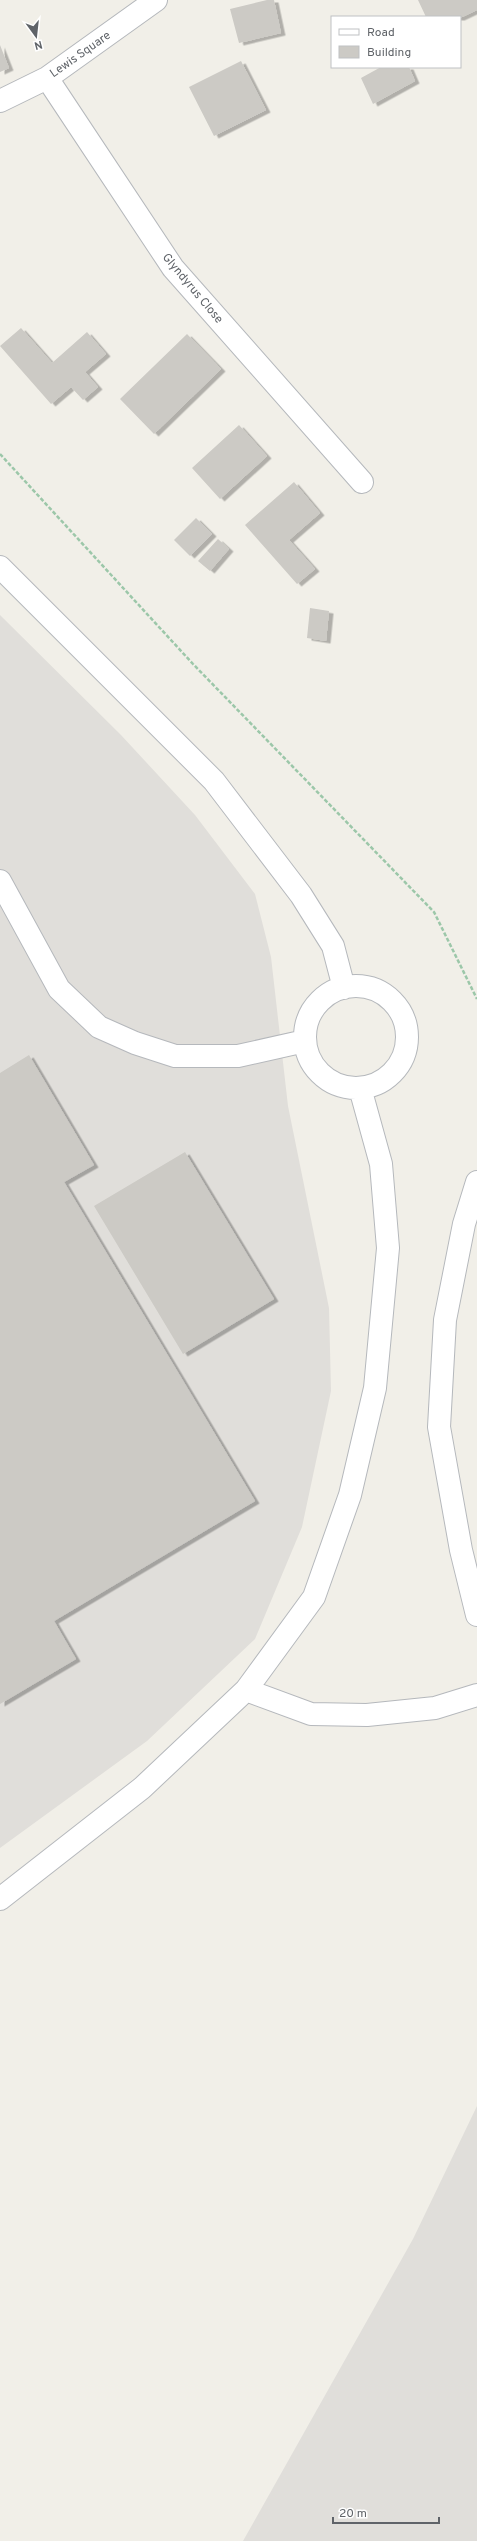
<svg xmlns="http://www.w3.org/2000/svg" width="477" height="2541" font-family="Overpass,sans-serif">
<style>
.industrial{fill:#e0deda}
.building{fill:#cccac5;filter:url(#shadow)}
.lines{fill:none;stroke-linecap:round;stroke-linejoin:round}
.minor-casing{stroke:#b5b8bc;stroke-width:24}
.path{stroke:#9cc7a9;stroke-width:2.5;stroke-dasharray:4 2;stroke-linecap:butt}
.minor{stroke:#fff;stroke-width:22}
.labels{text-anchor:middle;stroke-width:3.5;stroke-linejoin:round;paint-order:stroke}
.street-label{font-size:12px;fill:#5f6368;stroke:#fff}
</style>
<defs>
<filter id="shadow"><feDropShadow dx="4.5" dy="2.5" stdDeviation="0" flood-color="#0004"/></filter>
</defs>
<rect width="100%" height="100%" fill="#f1efe8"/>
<path class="industrial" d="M0,615L121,735L195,815L255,894L271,957L288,1106L329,1308L331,1391L302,1527L255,1639L147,1741L0,1848Z
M477,2106V2541H243L413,2239Z"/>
<path class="building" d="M267,0H274L281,33L239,43L230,9Z
M418,0H477V10L460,18L426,17Z
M0,45L9,68L0,72Z
M241,61L266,110L214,136L189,87Z
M381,67H409L415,81L373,104L361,78Z
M21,328L52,363L87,332L106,354L85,372L98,387L83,400L71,387L51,404L0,346Z
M187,334L221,369L154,434L120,399Z
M239,425L267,456L220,499L192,468Z
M294,482L320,513L289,540L315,569L297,584L245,525Z
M196,518L212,534L190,556L174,540Z
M218,539L229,549L210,571L198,561Z
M310,608L329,611L326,641L307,638Z
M29,1055L94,1165L64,1182L255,1501L54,1621L76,1659L0,1704V1073Z
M185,1152L274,1299L183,1354L94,1206Z"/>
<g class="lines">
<g class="minor-casing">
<path id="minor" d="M47,78L173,268L362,482
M0,101L47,78L156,0
M0,567L214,781L301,895L333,946L344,988
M0,881L59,989L99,1027L135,1043L175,1056H238L305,1041
M305 1037a51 51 0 1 1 102 0a51 51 0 1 1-102 0Z
M477,1182L464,1224L445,1320L439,1427L461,1550L477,1615
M246,1690L311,1714L367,1715L435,1708L477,1695
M0,1899L142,1788L246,1690L314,1597L350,1495L375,1388L388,1248L381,1164L360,1088"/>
</g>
<path class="path" d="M0,454L193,664L434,912L477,999"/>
<use href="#minor" class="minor"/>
</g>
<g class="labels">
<g class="street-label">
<text transform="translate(80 54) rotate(-35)" y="4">Lewis Square</text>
<text transform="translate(193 288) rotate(50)" y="4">Glyndyrus Close</text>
</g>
</g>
<rect x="331" y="16" width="130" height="52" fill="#ffffff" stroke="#bfc1c3"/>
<rect x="339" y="29" width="20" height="6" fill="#ffffff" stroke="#bfc1c3"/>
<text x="367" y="36" font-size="12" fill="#5f6368">Road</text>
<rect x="339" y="46" width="20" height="12" fill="#cccac5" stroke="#bfc1c3"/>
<text x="367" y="56" font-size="12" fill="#5f6368">Building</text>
<g transform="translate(36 36) rotate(165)" stroke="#ffffff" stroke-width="3" paint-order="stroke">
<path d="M0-3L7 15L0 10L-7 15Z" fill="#5f6368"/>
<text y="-6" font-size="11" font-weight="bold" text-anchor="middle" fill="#5f6368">N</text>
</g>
<path d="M333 2517v6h106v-6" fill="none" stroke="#5f6368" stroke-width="2"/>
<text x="339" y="2517" font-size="12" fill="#5f6368" stroke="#ffffff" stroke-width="3" paint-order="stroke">20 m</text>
</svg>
